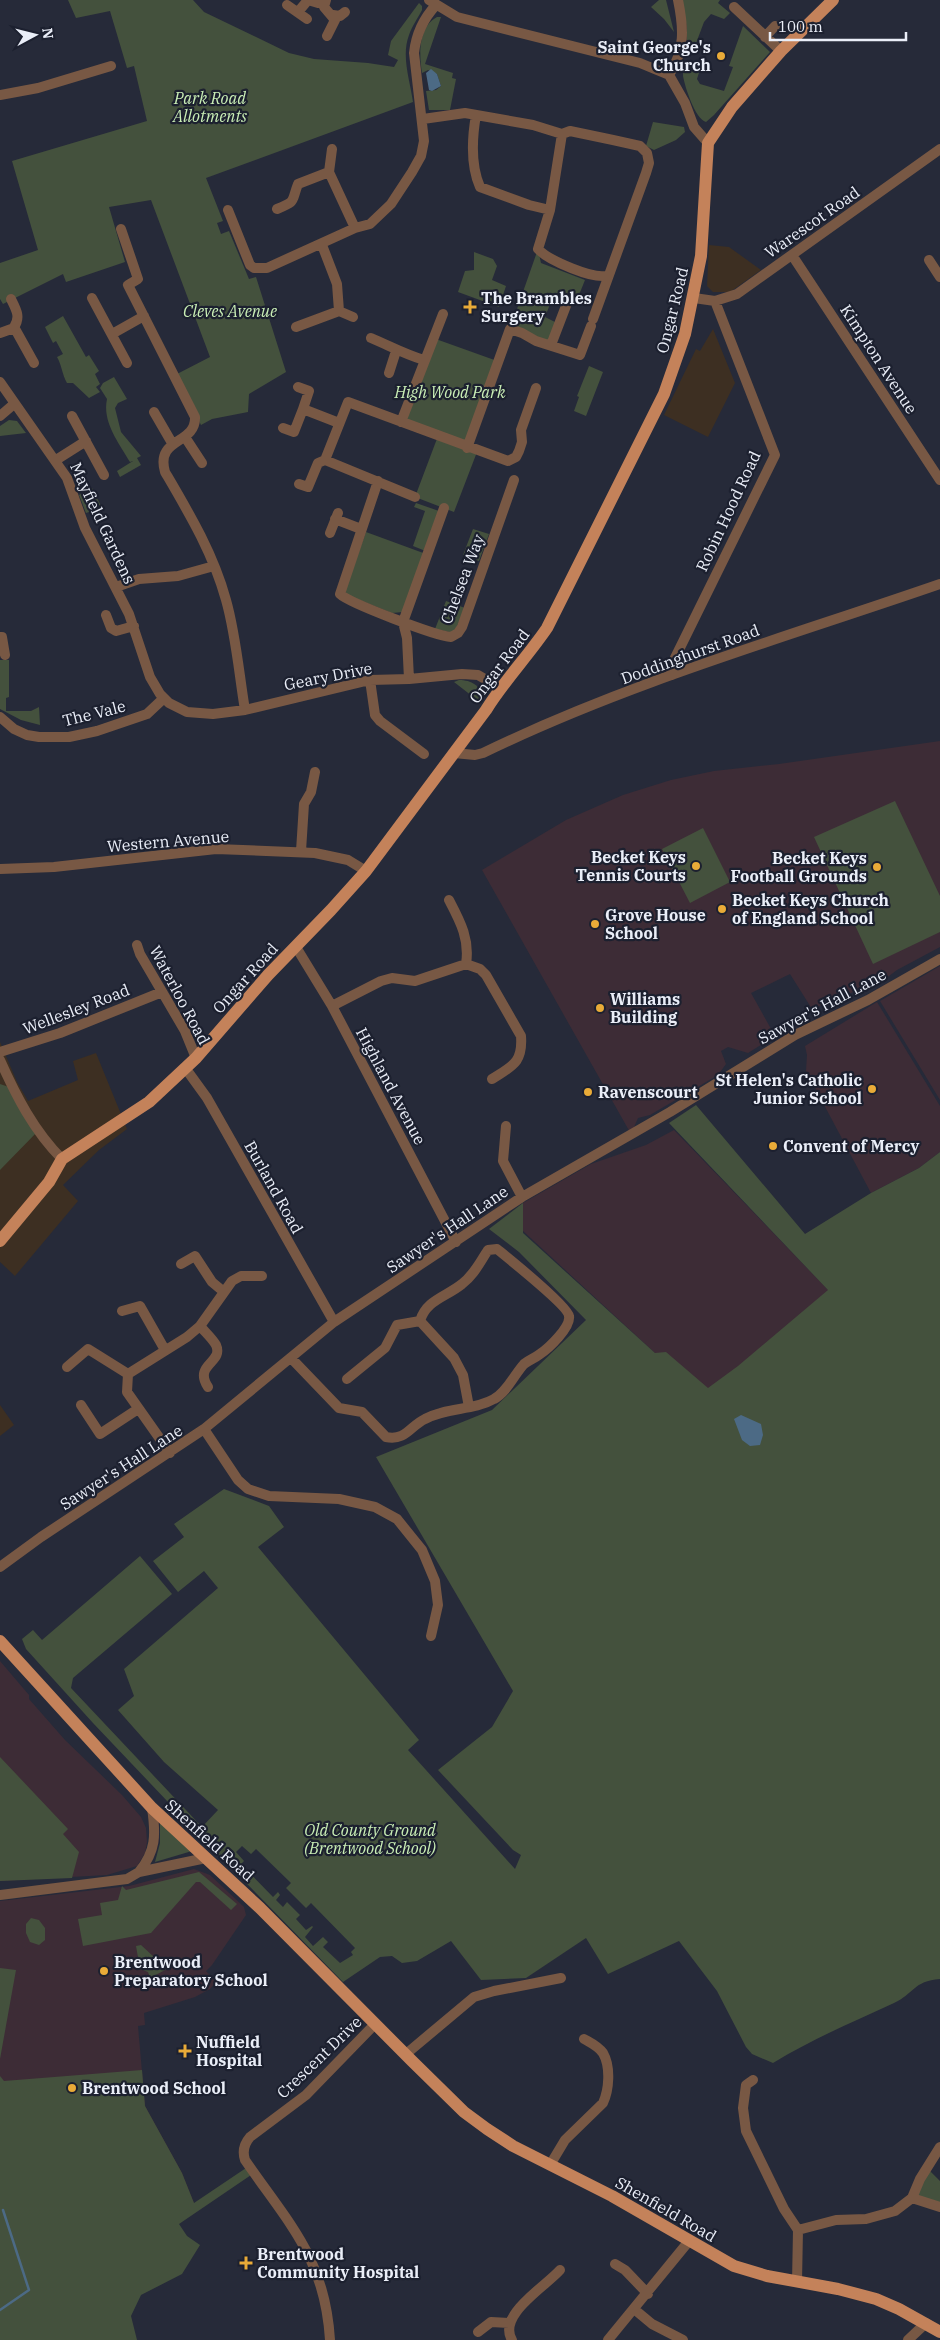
<svg xmlns="http://www.w3.org/2000/svg" width="940" height="2340" font-family="'IBM Plex Serif',serif">
<style>
.commercial{fill:#3d2f22}
.education{fill:#3d2c36}
.green{fill:#44513d;fill-rule:evenodd}
.water{fill:#4c6a85}
.lines{fill:none;stroke-linecap:round;stroke-linejoin:round}
.stream{stroke:#4c6a85;stroke-width:2.5}
.minor{stroke:#785844;stroke-width:10}
.major{stroke:#c4825a;stroke-width:12}
.poi-dot{fill:#e9ab38;stroke:#1c202f;stroke-width:2}
.labels{text-anchor:middle;stroke-width:4.5;stroke-linejoin:round;paint-order:stroke}
.poi-label{font-size:16px;font-weight:bold;fill:#eaeef8;stroke:#1c202f;text-anchor:start}
.park-label{font-size:16px;font-style:italic;fill:#caefb6;stroke:#1c202f}
.street-label{font-size:16px;fill:#eaeef8;stroke:#1c202f}
</style>
<rect width="100%" height="100%" fill="#262a39"/>
<path class="commercial" d="M709,245L729,247L761,270L730,292H713L707,286Z
M713,329L735,383L708,437L664,415L696,349L700,351Z
M0,1042L17,1082L28,1101L78,1080L73,1061L96,1053L127,1129L99,1150L63,1185L78,1201L15,1276L0,1262Z
M0,1405L14,1425L0,1436Z"/>
<path class="education" d="M940,741V947L897,970L885,979L812,1009L790,974L751,993L775,1036L748,1053L728,1047L721,1051L726,1064L718,1075L650,1115L638,1118L631,1134L482,870L566,820L623,795L671,780L714,771L779,764Z
M940,966V1100L880,1001Z
M877,1002L940,1106V1152L919,1168L871,1193L806,1071L807,1055L805,1046Z
M674,1130L836,1298L711,1405L522,1230L523,1203L591,1164L646,1145Z
M0,1661L29,1695V1699L65,1740L122,1795L141,1817L146,1828L147,1842L145,1853L137,1866L107,1875L0,1881Z
M194,1869L210,1875L244,1907L246,1915L212,1965L206,1971L216,1982L210,1989L195,1997L144,2013L145,2025L138,2026L145,2106L182,2173L194,2203L0,2193V1901L129,1886Z"/>
<path class="green" d="M68,0H193L204,12L289,53L314,59L368,63L394,67L398,60L388,55L391,41L419,3L422,6V10C418,18 412,26 409,35C401,56 410,80 413,102L206,178L223,221L217,223L221,234L229,231L249,279L256,277L286,372L249,394L248,412L212,419L201,425L177,374L210,357L151,200L109,207L125,262L66,282L63,274L3,304L0,299V263L38,250L12,161L147,121L134,66L127,68L110,11L76,18Z
M659,0H666L674,32L664,19L651,7Z
M682,0H720L718,3L730,13L724,19L711,14L704,22L695,46L687,50V28Z
M437,17H441L425,64L453,73L452,78L456,79L450,110H429L426,91L436,90L441,86L437,74L428,70L422,73C419,55 418,27 437,17Z
M743,26L770,52L714,115L706,122C695,119 685,87 683,76C683,71 686,65 687,60L702,63L697,79L700,84L724,91L733,67L729,66Z
M653,122L684,127L685,132L676,140L654,150L646,146Z
M538,249L541,263L585,280L579,295L569,298L557,293L554,294L545,317L555,322L551,345L510,329Z
M474,252L493,259L497,266L492,280L506,286L499,307L458,292L465,271L474,270Z
M63,316L86,357L89,355L99,371L95,374L100,384L96,387L100,392L89,398L73,383H67C62,374 62,366 57,357L63,354L56,341L53,343L45,327Z
M433,338L500,362L468,448L477,452L454,512L415,497L438,436L401,422Z
M589,366L603,372L586,416L574,411L579,397L577,396Z
M114,377L127,399L118,403L115,408L121,432L141,456L137,458L141,465L120,477L117,471L133,461L130,462C119,443 102,422 107,399L100,388L103,383Z
M9,420L17,421L26,433L0,436V426Z
M92,488L102,508L86,513L79,495Z
M416,503L439,511L428,552L413,546L425,511L414,507Z
M473,529L489,534L479,561L463,555Z
M366,532L426,554L403,612L392,613L347,595L345,590Z
M446,601L465,608L454,633L435,629Z
M0,660H9V697L6,698V711H31L39,707L40,725L21,720L0,709Z
M459,680C473,680 485,688 481,703L454,682Z
M895,801L940,896V932L873,964L814,837Z
M703,828L730,882L690,903L662,849Z
M0,1084L12,1088L38,1131L0,1170Z
M696,1105L805,1234L871,1193L919,1168L940,1152V1979C913,1981 914,1994 894,2003C851,2023 814,2038 773,2063L752,2054L746,2047L717,1991L679,1941L608,1974L586,1938L526,1978L481,1980L451,1941L417,1961L402,1963L392,1956L380,1957L343,1982L206,1842L93,1723L26,1649L22,1639L33,1630L42,1640L140,1556L172,1594L73,1678L71,1688L202,1827L218,1810L164,1762L118,1710L134,1696L124,1669L218,1588L204,1571L178,1592L153,1561L184,1537L174,1524L224,1489L269,1506L284,1527L258,1547L419,1740L408,1750L515,1869L521,1855L513,1850L438,1770L492,1727L513,1691L376,1457L492,1410L586,1320L519,1252L489,1229L523,1203V1233L655,1353L666,1352L708,1388L738,1366L828,1290L669,1123ZM242,1846L251,1854L256,1849L291,1883L286,1888L306,1908L311,1903L355,1948L351,1952L353,1955L340,1963L323,1947L328,1942L323,1937L313,1946L305,1937L313,1927L312,1926L306,1930L296,1919L300,1915L287,1902L283,1907L276,1900L280,1895L278,1892L273,1897L241,1864L244,1861L236,1852Z
M0,1757L68,1829L63,1834L79,1852L72,1878L0,1881Z
M160,1823L192,1851L155,1862L160,1843Z
M199,1872L237,1904L231,1910L200,1882H196L151,1933L83,1946L78,1919L102,1915L100,1903L118,1900L122,1886L126,1890Z
M31,1918L39,1920L45,1928V1940L39,1945L30,1942L26,1933V1924Z
M141,1945L167,1969L150,1978L148,1972L140,1969L136,1946Z
M0,1968L16,1970L0,2059Z
M142,2070L145,2106L182,2173L194,2203L249,2166L254,2173L179,2224L187,2236L200,2245L182,2274L141,2295L131,2316L137,2340H0V2076L4,2081Z
M927,2168L940,2181V2207L912,2198Z"/>
<path class="water" d="M431,69L437,74L441,86L432,91L429,90L426,73Z
M741,1415L761,1424L763,1435L760,1445L750,1446L742,1440L734,1419Z"/>
<g class="lines">
<path class="stream" d="M0,2310L29,2290L3,2210"/>
<path class="minor" d="M326,0L324,7L335,20L327,36
M429,0L457,17L640,63L669,75L685,103L694,127L708,143
M287,5L307,19
M734,7L781,51
M298,12L308,0L318,3L326,0
M333,15L340,16L345,12
M765,37L775,26
M669,75C685,50 684,29 678,0
M0,95L38,88L111,66
M476,115C472,138 470,164 480,187L529,205L550,210
M423,119L465,113L533,125L562,134L570,131L613,140L640,146L647,153L649,163L646,173L593,319
M562,134L550,210L538,249C548,260 595,281 609,275
M329,172L332,149
M277,209C297,201 291,202 298,184L329,172L355,228
M228,210L250,265L254,268H267L355,228L370,224L391,204L412,172L421,156L424,141L414,53C416,34 423,19 436,5
M121,229L138,279L128,285L195,417C196,445 155,437 165,472C189,513 213,553 226,600C236,635 239,674 245,710
M792,255L940,480
M929,260L940,277
M92,298L127,363
M694,298L715,301L737,294L940,149
M11,299C16,309 21,317 14,327L34,363
M339,311L353,317
M296,327L339,311L337,284L322,245
M0,333L14,328
M112,334L144,316
M371,338C390,346 404,354 424,360
M551,345L569,298
M389,373L396,351
M0,382L67,478L85,528L129,614L150,677L160,694L169,703L187,712L213,714L245,710L370,680L409,679L462,674L478,675L500,688
M298,387L309,391L303,409
M154,412L172,443
M0,416L14,404
M72,416L104,475
M401,422L443,314
M283,428L294,432L303,409L339,423
M185,437L202,463
M467,448L510,329L522,333L536,341L580,355L591,326
M56,460L86,441
M378,481L340,594C349,603 436,636 451,637L458,633L462,627L514,480
M299,484L308,487L318,463L325,460
M415,497L325,460L348,402L508,461L516,457L519,451L522,442L521,430L536,388
M335,519L361,529
M330,533L338,513
M116,587L139,579L178,576L214,566
M106,615L111,628L116,631L134,626
M403,622L444,508
M403,622L407,638L409,679
M0,637H2L5,655
M672,675L670,668L775,455L715,301
M370,680L375,715L380,721L424,754
M0,717L14,729L27,735L39,737H69L97,731L147,714L164,698
M454,753L475,755L483,753C629,682 787,637 940,584
M301,851L304,804L311,792L315,772
M0,869L54,867L216,849L315,853L348,860L366,871
M137,945L140,954L185,1031L196,1058
M296,947L332,1006L456,1242
M466,964L480,969L486,975L521,1036C523,1063 512,1066 492,1079
M332,1006L381,981L392,978L415,981L466,964C470,939 460,921 449,900
M0,1052L60,1033L162,992
M0,1060C16,1096 34,1131 62,1159
M186,1069L207,1098L334,1322
M506,1126L503,1161L522,1197
M181,1264L195,1256L212,1282L224,1292
M122,1311L140,1306L165,1350
M420,1321L454,1358L463,1375L469,1407
M200,1326C205,1332 212,1338 216,1345C224,1363 193,1364 208,1387
M291,1358L339,1408L362,1412L386,1437C406,1441 410,1426 425,1419C447,1407 473,1411 494,1399C507,1392 514,1375 524,1364C529,1360 535,1358 540,1354C549,1348 571,1327 569,1316C568,1306 508,1258 497,1249L488,1250C480,1262 474,1275 462,1284C446,1297 426,1300 420,1321L397,1325L385,1348L347,1379
M67,1367L88,1349L128,1374
M81,1405L100,1434L138,1409
M204,1429L238,1480L248,1489L269,1496L339,1499L375,1507L397,1519L422,1550L435,1581L438,1605L431,1636
M170,1453L127,1392L128,1374L187,1337L200,1326L232,1281L241,1276H262
M0,1567L41,1537L204,1429L334,1322L522,1197L670,1112L795,1035L868,1000L940,959
M139,1872C156,1851 156,1835 152,1808
M0,1895L127,1879L139,1872L206,1858
M406,2054L474,1997L494,1991L561,1978
M753,2080L746,2085L743,2108L746,2131L784,2209L798,2230L797,2282
M550,2165L565,2140L603,2103C609,2090 611,2067 603,2053C598,2046 591,2043 584,2039
M912,2198L940,2207
M798,2230L836,2220L866,2219L895,2211L912,2198L920,2179L940,2147
M615,2264L625,2270L648,2294
M634,2309L652,2324L683,2340
M478,2332L491,2322L509,2323
M330,2340C325,2258 289,2224 245,2160C242,2151 244,2144 250,2137L306,2095L375,2024
M512,2340C497,2315 545,2287 560,2270
M608,2340L689,2241
M908,2340L926,2323"/>
<path class="major" d="M0,1241L49,1182L62,1159L149,1102L196,1058L268,975L331,910L366,871L486,710C504,681 528,656 547,628L664,394L685,334L701,256L708,143L732,107L781,51L833,0
M0,1641L152,1808L260,1908L412,2061L464,2112L487,2129L513,2146L612,2196L734,2266L767,2276L838,2289L876,2299L899,2309L940,2332"/>
</g>
<g class="poi-dot">
<circle cx="721" cy="56" r="5"/>
<path d="M467.5 299.5h5v5h5v5h-5v5h-5v-5h-5v-5h5z"/>
<circle cx="696" cy="866" r="5"/>
<circle cx="877" cy="867" r="5"/>
<circle cx="722" cy="909" r="5"/>
<circle cx="595" cy="924" r="5"/>
<circle cx="600" cy="1008" r="5"/>
<circle cx="872" cy="1089" r="5"/>
<circle cx="588" cy="1092" r="5"/>
<circle cx="773" cy="1146" r="5"/>
<circle cx="104" cy="1971" r="5"/>
<path d="M182.5 2043.5h5v5h5v5h-5v5h-5v-5h-5v-5h5z"/>
<circle cx="72" cy="2088" r="5"/>
<path d="M243.5 2255.5h5v5h5v5h-5v5h-5v-5h-5v-5h5z"/>
</g>
<g class="labels">
<g class="poi-label">
<text x="711" y="53" text-anchor="end">Saint George's<tspan x="711" dy="18">Church</tspan></text>
<text x="481" y="304">The Brambles<tspan x="481" dy="18">Surgery</tspan></text>
<text x="686" y="863" text-anchor="end">Becket Keys<tspan x="686" dy="18">Tennis Courts</tspan></text>
<text x="867" y="864" text-anchor="end">Becket Keys<tspan x="867" dy="18">Football Grounds</tspan></text>
<text x="732" y="906">Becket Keys Church<tspan x="732" dy="18">of England School</tspan></text>
<text x="605" y="921">Grove House<tspan x="605" dy="18">School</tspan></text>
<text x="610" y="1005">Williams<tspan x="610" dy="18">Building</tspan></text>
<text x="862" y="1086" text-anchor="end">St Helen's Catholic<tspan x="862" dy="18">Junior School</tspan></text>
<text x="598" y="1098">Ravenscourt</text>
<text x="783" y="1152">Convent of Mercy</text>
<text x="114" y="1968">Brentwood<tspan x="114" dy="18">Preparatory School</tspan></text>
<text x="196" y="2048">Nuffield<tspan x="196" dy="18">Hospital</tspan></text>
<text x="82" y="2094">Brentwood School</text>
<text x="257" y="2260">Brentwood<tspan x="257" dy="18">Community Hospital</tspan></text>
</g>
<g class="park-label">
<text x="210" y="104">Park Road<tspan x="210" dy="18">Allotments</tspan></text>
<text x="230" y="317">Cleves Avenue</text>
<text x="450" y="398">High Wood Park</text>
<text x="370" y="1836">Old County Ground<tspan x="370" dy="18">(Brentwood School)</tspan></text>
</g>
<g class="street-label">
<text transform="translate(812 222) rotate(-35)" y="6">Warescot Road</text>
<text transform="translate(672 310) rotate(-76)" y="6">Ongar Road</text>
<text transform="translate(879 359) rotate(57)" y="6">Kimpton Avenue</text>
<text transform="translate(728 511) rotate(-65)" y="6">Robin Hood Road</text>
<text transform="translate(103 523) rotate(65)" y="6">Mayfield Gardens</text>
<text transform="translate(462 579) rotate(-69)" y="6">Chelsea Way</text>
<text transform="translate(690 654) rotate(-20)" y="6">Doddinghurst Road</text>
<text transform="translate(499 666) rotate(-53)" y="6">Ongar Road</text>
<text transform="translate(328 676) rotate(-11)" y="6">Geary Drive</text>
<text transform="translate(94 713) rotate(-14)" y="6">The Vale</text>
<text transform="translate(168 841) rotate(-5)" y="6">Western Avenue</text>
<text transform="translate(245 978) rotate(-48)" y="6">Ongar Road</text>
<text transform="translate(180 995) rotate(62)" y="6">Waterloo Road</text>
<text transform="translate(822 1006) rotate(-28)" y="6">Sawyer's Hall Lane</text>
<text transform="translate(76 1009) rotate(-21)" y="6">Wellesley Road</text>
<text transform="translate(391 1086) rotate(62)" y="6">Highland Avenue</text>
<text transform="translate(274 1187) rotate(61)" y="6">Burland Road</text>
<text transform="translate(447 1229) rotate(-34)" y="6">Sawyer's Hall Lane</text>
<text transform="translate(121 1467) rotate(-33)" y="6">Sawyer's Hall Lane</text>
<text transform="translate(210 1840) rotate(42)" y="6">Shenfield Road</text>
<text transform="translate(319 2057) rotate(-44)" y="6">Crescent Drive</text>
<text transform="translate(666 2209) rotate(30)" y="6">Shenfield Road</text>
</g>
</g>
<g transform="translate(35 35) rotate(83)" stroke="#1c202f" stroke-width="4" paint-order="stroke">
<path d="M0-4L9 19L0 12L-9 19Z" fill="#eaeef8"/>
<text y="-8" font-size="14" font-weight="bold" text-anchor="middle" fill="#eaeef8">N</text>
</g>
<path d="M770 32v8h136v-8" fill="none" stroke="#eaeef8" stroke-width="2.5"/>
<text x="778" y="32" font-size="15" fill="#eaeef8" stroke="#1c202f" stroke-width="4" paint-order="stroke">100 m</text>
</svg>
